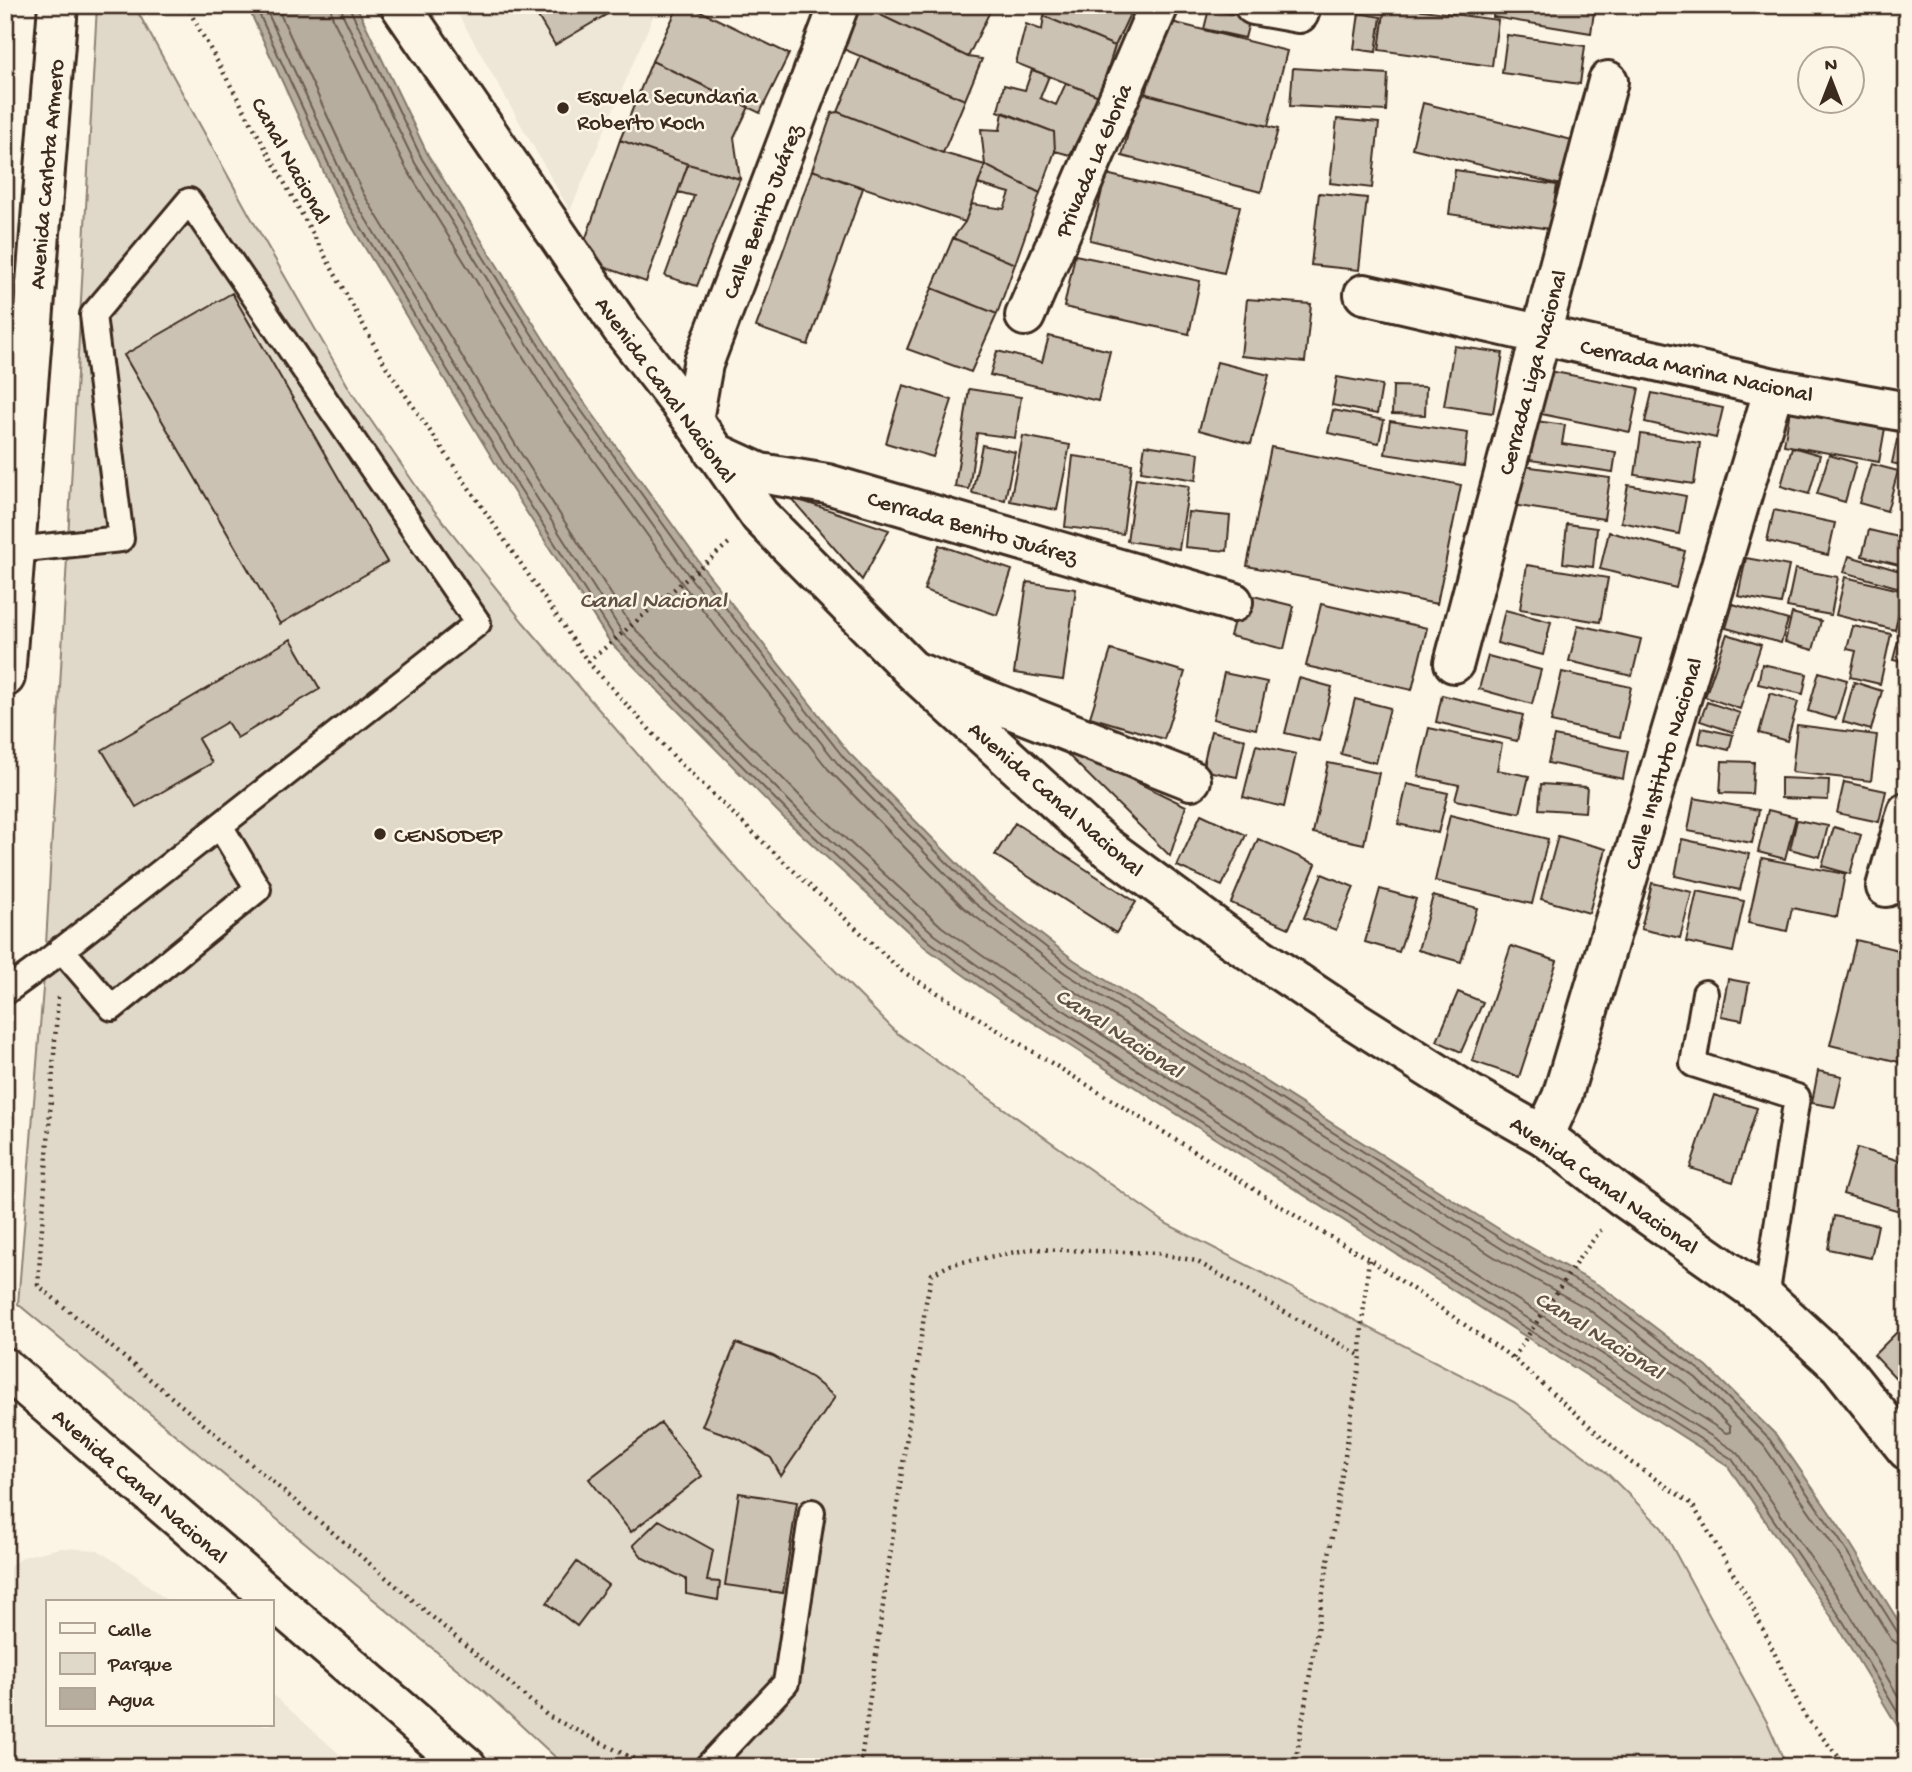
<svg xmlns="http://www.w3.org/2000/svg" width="1912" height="1772" font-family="'Gochi Hand',sans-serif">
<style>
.built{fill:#eee6d6}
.green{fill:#e0d8c8;stroke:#8e8173;stroke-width:2}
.water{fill:#b7ad9e;stroke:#85796b;stroke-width:2}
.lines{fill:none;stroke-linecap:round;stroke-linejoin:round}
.shore{stroke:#6d5e51;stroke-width:2}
.building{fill:#ccc2b3;stroke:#3b2a1e;stroke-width:2}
.lane-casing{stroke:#3b2a1e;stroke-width:30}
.street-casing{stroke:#3b2a1e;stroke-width:44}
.secondary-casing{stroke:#3b2a1e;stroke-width:44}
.primary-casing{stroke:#3b2a1e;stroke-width:44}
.path{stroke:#3b2a1e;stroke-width:4.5;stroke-dasharray:2 5;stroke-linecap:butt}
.lane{stroke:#fcf5e5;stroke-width:24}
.street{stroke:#fcf5e5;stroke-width:38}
.secondary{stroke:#fcf5e5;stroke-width:38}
.primary{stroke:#fcf5e5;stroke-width:38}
.poi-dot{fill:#3b2a1e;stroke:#fcf5e5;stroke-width:2.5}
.labels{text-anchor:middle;stroke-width:5;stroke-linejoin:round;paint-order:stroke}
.poi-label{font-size:23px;fill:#3b2a1e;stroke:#fcf5e5;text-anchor:start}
.street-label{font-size:23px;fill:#3b2a1e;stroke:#fcf5e5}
.water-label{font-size:24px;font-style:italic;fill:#605144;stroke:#fcf5e5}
</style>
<rect width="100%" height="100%" fill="#fcf5e5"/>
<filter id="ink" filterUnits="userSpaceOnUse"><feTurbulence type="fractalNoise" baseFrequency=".0143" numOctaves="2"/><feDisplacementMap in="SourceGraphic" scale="14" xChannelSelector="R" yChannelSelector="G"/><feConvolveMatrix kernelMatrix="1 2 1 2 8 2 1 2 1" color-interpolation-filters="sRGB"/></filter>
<g filter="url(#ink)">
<path class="built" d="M453,5H658L570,211Z
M60,1548L98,1550L134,1574L169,1602H47V1725H271V1693L354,1767H5V1571L22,1557Z"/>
<path class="green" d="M97,5H134L249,214L352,393L425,499L523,622L756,891L897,1033L1167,1224L1514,1402L1607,1473L1662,1528L1768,1724L1787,1767H566L485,1692L18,1304L45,963Z"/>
<path class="water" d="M247,5H356L428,155L574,388L705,570L849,753L982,889L1074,960L1510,1236L1602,1287L1707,1367L1776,1435L1845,1535L1907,1635V1742L1835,1622L1727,1465L1003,1003L926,948L788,822L610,642L497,466L339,205Z"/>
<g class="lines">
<path class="shore" d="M255,5L346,202L503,462L615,638L793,817L930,942L1007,998L1732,1459L1841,1618L1907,1728
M264,5L353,198L511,457L622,632L799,811L935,935L1012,990L1738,1453L1849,1613L1907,1711
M276,5L363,193L520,452L631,625L807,803L942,927L1018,981L1726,1433L1730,1432V1427L1689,1386L1588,1309L1496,1258L1060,982L963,907L828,769L684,586L552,403L406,168L333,19L330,5
M341,5L343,15L415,163L560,396L692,580L838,764L972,901L1065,973L1502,1249L1593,1300L1696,1378L1764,1446L1832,1544L1891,1639L1898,1644L1907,1646
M350,5L351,11L422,159L568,392L699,574L844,758L978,894L1070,966L1506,1242L1598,1293L1702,1372L1770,1440L1839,1539L1898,1633L1901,1636L1907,1637"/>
</g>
<path class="building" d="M531,5H618L619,7L555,45Z
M679,5H688L789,54L760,113L652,61Z
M869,5H993L968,57L868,9Z
M1014,5H1029L1028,12Z
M1049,5H1134L1115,46L1044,16Z
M1385,5L1498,20L1492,66L1379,50Z
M1495,5H1595L1591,33L1493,17Z
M854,6L868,9L968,57L982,59L965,100L836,46Z
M1209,9L1250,18L1245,38L1204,29Z
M1359,13L1381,17L1376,52L1354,49Z
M1044,16L1115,46L1099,96L1016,63L1026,24L1042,30Z
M1164,20L1287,51L1268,126L1146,94Z
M1507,35L1585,46L1580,84L1502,73Z
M861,56L965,100L943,153L838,112Z
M652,61L749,107L734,138L740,179L688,164L620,140Z
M1293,68L1388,74L1386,111L1290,106Z
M1032,70L1049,76L1040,98L1056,105L1066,83L1099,96L1070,155L1055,151L1054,132L998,111L1004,85L1025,90Z
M1139,92L1278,129L1261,192L1122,156Z
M1423,103L1572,140L1561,185L1412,148Z
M838,112L943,153L985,165L965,222L812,170L832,113Z
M1003,112L1054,132L1055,151L1040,193L985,165L981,129L1000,130Z
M1337,119L1379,123L1372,188L1330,183Z
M620,140L688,164L646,282L579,258Z
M688,164L740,179L697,286L665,276L694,196L678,192Z
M985,165L1040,193L1015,264L953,238L965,222L972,204L1004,209L1010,193L978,184Z
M812,170L863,188L808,345L756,327Z
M1455,170L1557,185L1550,229L1449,214Z
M1106,174L1240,206L1224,273L1090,240Z
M1319,193L1367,198L1359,270L1311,265Z
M953,238L1015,264L997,314L932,288Z
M1075,255L1200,281L1189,334L1064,307Z
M932,288L997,314L971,372L907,349Z
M232,293L387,562L280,624L124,355Z
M1247,299L1311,304L1305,362L1241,356Z
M1049,336L1110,351L1098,401L990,375L997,351L1042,362Z
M1454,346L1503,353L1493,413L1444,406Z
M1217,362L1269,375L1251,444L1199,430Z
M1549,371L1639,388L1630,432L1541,414Z
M1337,377L1382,385L1377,414L1332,405Z
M903,385L952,400L933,457L886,443Z
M1393,386L1426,387L1425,415L1392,414Z
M969,389L1021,397L1015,438L977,433L969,489L955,487Z
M1652,393L1723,408L1716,438L1645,422Z
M1333,410L1384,420L1379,443L1328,433Z
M1790,410L1885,428L1879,462L1784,445Z
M1390,421L1468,433L1464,466L1385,454Z
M1536,421L1565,425L1562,444L1616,452L1613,472L1530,460Z
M1641,434L1700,443L1694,484L1635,475Z
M1023,436L1070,445L1057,510L1010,501Z
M1897,440L1907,442V467L1892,463Z
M982,445L1015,452L1005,500L972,493Z
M1145,445L1199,453L1196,480L1141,471Z
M1271,447L1461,485L1437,604L1247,566Z
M1792,447L1820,455L1809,494L1781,486Z
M1829,455L1856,463L1845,502L1817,494Z
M1073,456L1132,464L1123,534L1065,527Z
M1871,464L1898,471L1887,511L1859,503Z
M1524,466L1610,478L1604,519L1518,506Z
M1136,478L1189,486L1179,549L1127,541Z
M1628,485L1686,496L1679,534L1621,522Z
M790,497L889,530L862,580Z
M1907,507V532L1901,531Z
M1774,510L1835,523L1828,555L1767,541Z
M1188,512L1230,516L1227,551L1185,547Z
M1567,524L1597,528L1593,567L1563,563Z
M1869,530L1907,539V567L1862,556Z
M1609,532L1685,551L1676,588L1600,569Z
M939,545L1012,570L997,615L924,590Z
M1849,556L1907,573V590L1844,572Z
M1746,558L1789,566L1781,604L1738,596Z
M1527,565L1608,578L1600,622L1520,609Z
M1795,569L1838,577L1831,615L1787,607Z
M1845,577L1904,591L1895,630L1836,615Z
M1027,582L1076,589L1063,680L1014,673Z
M1241,593L1294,606L1284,649L1230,636Z
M1321,604L1427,628L1412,690L1306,666Z
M1733,604L1788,620L1781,643L1726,628Z
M1907,608V640L1898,637Z
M1505,610L1551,622L1543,655L1497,643Z
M1792,613L1821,621L1813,650L1785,642Z
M1578,625L1641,639L1632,676L1569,661Z
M1853,626L1891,634L1880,684L1850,677L1856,651L1847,649Z
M1727,634L1761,645L1740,709L1705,697Z
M291,639L320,689L237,738L227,722L198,739L212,763L136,807L102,750Z
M1898,641L1907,643V663L1893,660Z
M1111,650L1185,672L1164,739L1090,717Z
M1488,656L1541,670L1532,704L1479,689Z
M1762,664L1807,674L1803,694L1758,684Z
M1562,672L1631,687L1620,737L1551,722Z
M1819,672L1847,680L1836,719L1808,711Z
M1224,673L1267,682L1256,729L1213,719Z
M1299,678L1332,687L1319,741L1285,733Z
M1854,682L1882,691L1871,730L1843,722Z
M1770,693L1798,702L1787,741L1759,733Z
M1442,695L1523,715L1517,741L1436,722Z
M1355,699L1390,708L1376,763L1341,754Z
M1707,702L1740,713L1733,732L1700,721Z
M1797,725L1877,735L1871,781L1792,772Z
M1429,728L1502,744L1497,770L1529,776L1520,813L1455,800L1459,785L1418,776Z
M1702,728L1733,735L1729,750L1699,743Z
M1211,731L1245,739L1237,777L1202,770Z
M1554,736L1628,751L1623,779L1548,763Z
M1056,743L1186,806L1170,856Z
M1256,745L1296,754L1284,807L1243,797Z
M1722,761L1754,762L1752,794L1720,793Z
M1328,763L1379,773L1364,844L1313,833Z
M1781,778L1829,780L1828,800L1781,798Z
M1844,782L1886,791L1879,822L1837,813Z
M1407,784L1448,793L1438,833L1398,824Z
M1541,784L1587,787L1585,812L1539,809Z
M1694,798L1759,810L1752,843L1688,831Z
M1768,810L1796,817L1785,859L1758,852Z
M1201,814L1246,835L1222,886L1177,866Z
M1450,815L1548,839L1532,904L1435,881Z
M1797,820L1828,826L1820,857L1790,849Z
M1015,823L1136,902L1116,933L995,855Z
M1834,827L1861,835L1850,874L1822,866Z
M1558,836L1606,849L1589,913L1541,899Z
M1258,839L1316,864L1289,928L1231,903Z
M1682,839L1749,854L1740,890L1675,876Z
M1762,858L1845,874L1837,917L1792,908L1787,931L1748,923Z
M1322,874L1354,887L1336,930L1304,918Z
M1652,883L1692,892L1680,938L1641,929Z
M1380,889L1416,899L1399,952L1365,942Z
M1697,891L1744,901L1733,952L1686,942Z
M1433,896L1477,908L1461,962L1418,950Z
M1856,940L1907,952V1064L1830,1045Z
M1511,946L1557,961L1519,1077L1472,1061Z
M1728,979L1749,983L1742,1020L1721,1016Z
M1458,992L1483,1002L1461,1052L1437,1041Z
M1818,1071L1842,1076L1835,1107L1812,1103Z
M1714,1095L1757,1108L1733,1182L1690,1168Z
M1857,1148L1907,1163V1200L1903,1212L1843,1194Z
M1834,1216L1878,1225L1871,1258L1828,1249Z
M1907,1322V1390L1874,1355Z
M736,1343L773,1356L812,1378L835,1397L781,1476L771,1458L739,1439L702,1426Z
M661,1423L702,1476L631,1532L589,1479Z
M739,1493L797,1502L783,1593L725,1585Z
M659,1520L713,1550L707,1581L720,1582L718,1600L686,1594V1579L643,1558L633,1545Z
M577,1562L608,1585L577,1626L547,1603Z"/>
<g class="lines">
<g class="lane-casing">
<path id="lane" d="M61,949L112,1008L258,889L220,826
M5,992L45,963L478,623L189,201L93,315L121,539L15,550
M1705,993L1693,1064L1797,1097L1766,1298
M707,1767L786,1683L812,1512"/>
</g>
<g class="street-casing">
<path id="street" d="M400,5L622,329L693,420
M1254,5L1299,13
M1364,294L1774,388L1907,412
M1025,316L1159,5
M714,452L760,473L827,484L1233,602
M1454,663L1608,81
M916,672L1191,780
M1886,887L1907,812
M1544,1136L1562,1097L1774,388"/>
</g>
<g class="secondary-casing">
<path id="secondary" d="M839,5L703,364L693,420L760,516L914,672L1105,846L1226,935L1352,1019L1470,1094L1544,1136L1623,1197L1766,1298L1839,1365L1907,1450
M5,1368L467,1767"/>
</g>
<g class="primary-casing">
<path id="primary" d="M5,677L58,5"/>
</g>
<path class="path" d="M186,5L387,368L588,662L678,761L783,861L902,971L1196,1152L1313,1227L1369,1259L1513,1358L1629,1461L1692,1504L1749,1600L1804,1715L1847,1767
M588,662L729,543
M58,997L38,1285L395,1585L548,1716L650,1767
M1513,1358L1580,1257L1601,1230
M860,1767L926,1302L932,1274L952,1264L1031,1249L1157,1253L1196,1261L1361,1356
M1295,1767L1361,1356L1362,1324L1369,1259"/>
<use href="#lane" class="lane"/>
<use href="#street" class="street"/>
<use href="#secondary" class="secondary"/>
<use href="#primary" class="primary"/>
</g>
</g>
<g class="poi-dot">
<circle cx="563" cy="108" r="7"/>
<circle cx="380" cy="834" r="7"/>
</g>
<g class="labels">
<g class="poi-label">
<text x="577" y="103">Escuela Secundaria<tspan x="577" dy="26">Roberto Koch</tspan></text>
<text x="394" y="842">CENSODEP</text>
</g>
<g class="street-label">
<text transform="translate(292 160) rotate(61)" y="8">Canal Nacional</text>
<text transform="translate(1092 160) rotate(-67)" y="8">Privada La Gloria</text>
<text transform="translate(45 174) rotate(-85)" y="8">Avenida Carlota Armero</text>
<text transform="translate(761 211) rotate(-69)" y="8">Calle Benito Juárez</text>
<text transform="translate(1697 369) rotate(12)" y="8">Cerrada Marina Nacional</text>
<text transform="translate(1531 372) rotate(-75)" y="8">Cerrada Liga Nacional</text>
<text transform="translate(667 389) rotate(54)" y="8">Avenida Canal Nacional</text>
<text transform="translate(973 526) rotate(16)" y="8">Cerrada Benito Juárez</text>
<text transform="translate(1662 763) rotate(-73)" y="8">Calle Instituto Nacional</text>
<text transform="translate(1057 798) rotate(41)" y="8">Avenida Canal Nacional</text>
<text transform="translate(1605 1184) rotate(35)" y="8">Avenida Canal Nacional</text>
<text transform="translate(141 1485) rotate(41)" y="8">Avenida Canal Nacional</text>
</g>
<g class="water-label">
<text x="653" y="607">Canal Nacional</text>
<text transform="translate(1120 1032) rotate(33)" y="8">Canal Nacional</text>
<text transform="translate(1600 1334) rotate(32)" y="8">Canal Nacional</text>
</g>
</g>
<rect width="1912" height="1772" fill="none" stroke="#fcf5e5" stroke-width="28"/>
<rect x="14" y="14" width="1884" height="1744" fill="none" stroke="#3b2a1e" stroke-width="2.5" filter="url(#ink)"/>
<rect x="46" y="1600" width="228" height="126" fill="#fcf5e5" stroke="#afa495" stroke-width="2"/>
<rect x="60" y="1623" width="35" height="10" fill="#fcf5e5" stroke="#afa495" stroke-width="2"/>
<text x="108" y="1636" font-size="21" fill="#3b2a1e">Calle</text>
<rect x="60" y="1653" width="35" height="21" fill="#e0d8c8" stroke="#afa495" stroke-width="2"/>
<text x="108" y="1670" font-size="21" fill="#3b2a1e">Parque</text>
<rect x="60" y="1688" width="35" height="21" fill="#b7ad9e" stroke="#afa495" stroke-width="2"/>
<text x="108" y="1706" font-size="21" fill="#3b2a1e">Agua</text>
<g transform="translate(1831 80)"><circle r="33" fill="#fcf5e5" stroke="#afa495" stroke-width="2"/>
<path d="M0-5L12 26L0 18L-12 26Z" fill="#3b2a1e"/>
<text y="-10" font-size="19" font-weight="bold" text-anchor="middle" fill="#3b2a1e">N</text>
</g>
</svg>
